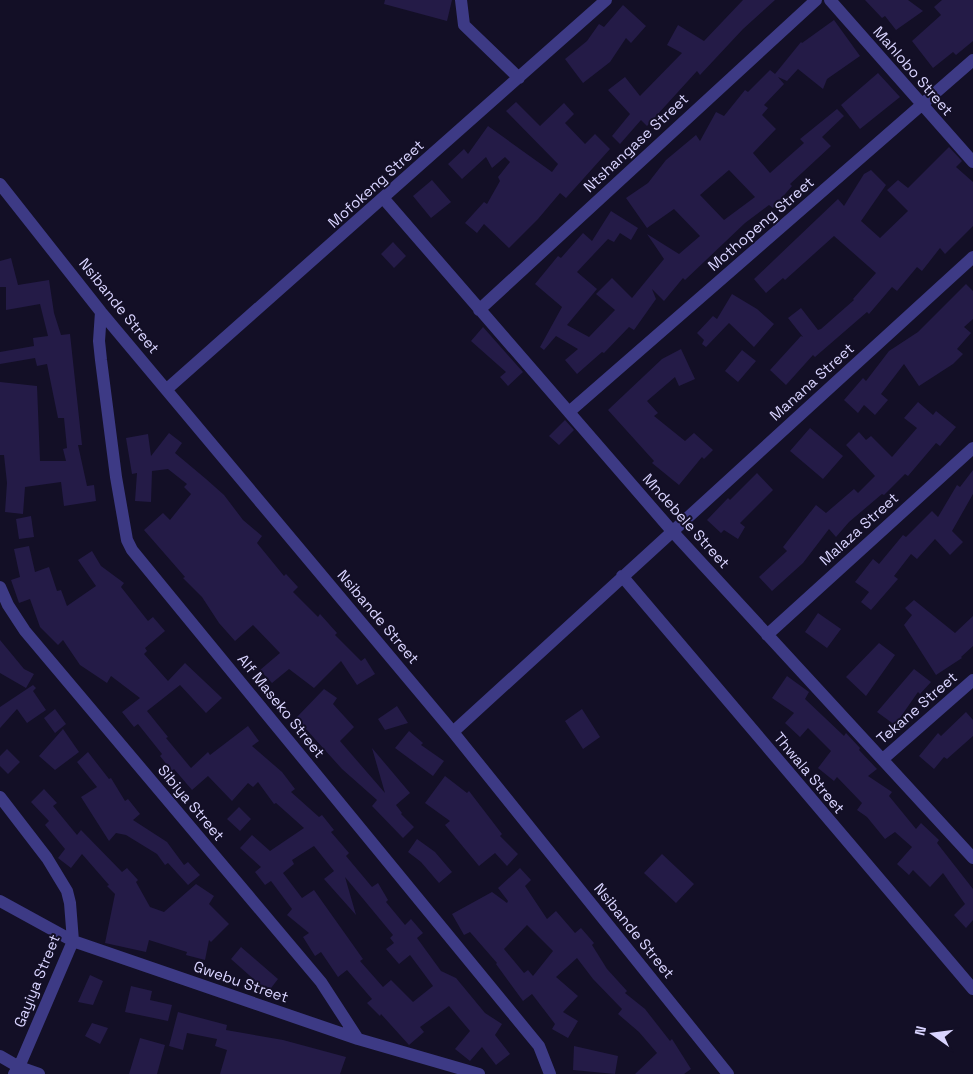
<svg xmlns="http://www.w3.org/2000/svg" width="973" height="1074" font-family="'Space Grotesk',sans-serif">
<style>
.building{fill:#241b47;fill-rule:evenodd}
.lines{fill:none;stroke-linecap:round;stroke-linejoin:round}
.minor{stroke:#3d3a85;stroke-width:12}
.labels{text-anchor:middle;stroke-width:4;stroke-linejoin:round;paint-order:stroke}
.street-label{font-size:15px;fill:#d9d4ff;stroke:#130f26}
</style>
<rect width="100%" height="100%" fill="#130f26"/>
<path class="building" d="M385,0H452L447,21L384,4Z
M743,0H775L743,29L700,75L697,71L647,126L641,120L620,144L612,136L630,114L608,90L625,77L640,96L682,53L667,45L678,25L704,41Z
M865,0H908L923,11L896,30L885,16L882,18Z
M942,0H973V41L956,55L953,52L933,68L912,41L941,15L934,7Z
M623,5L646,26L631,43L626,38L610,62L583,83L565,59L587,41L599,24L604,27Z
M834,20L860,56L827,79L823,89L798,69L787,81L778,77L784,84L764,105L768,108L762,115L776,129L753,153L770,173L804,143L800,139L837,109L844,116L822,137L831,146L790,184L792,186L773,208L769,205L745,223L685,280L683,278L664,301L652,289L656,299L634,330L629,327L604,353L602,352L577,374L565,360L578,349L556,336L544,350L540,347L562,307L535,284L558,256L561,258L583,233L592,241L611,211L638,228L631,240L620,233L614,242L608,239L577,272L597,289L567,325L589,337L615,310L596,294L612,278L632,298L664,259L647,234L679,254L700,236L674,209L647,228L626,198L648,183L666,160L696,135L700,141L716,112L724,116L745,90L748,92L770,70L775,74L801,42L802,43ZM729,170L755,197L724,220L700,195Z
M878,73L900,97L860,129L841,105Z
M516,102L540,126L564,103L574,114L565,123L585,144L595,134L610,149L566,198L560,193L538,219L509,248L484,224L477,233L465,223L484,202L487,204L500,181L498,177L510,162L505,157L492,168L486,157L462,179L448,164L464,149L468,154L488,126L552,172L558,164L506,111Z
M949,147L962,161L956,167L973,182V226L945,254L940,248L922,271L917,267L897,291L892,287L869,314L867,312L815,357L813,355L786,385L770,370L801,336L803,337L788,318L801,308L818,330L821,329L854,300L853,299L876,273L834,236L785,280L783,278L766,293L754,279L838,199L844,206L864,174L871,170L886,185L861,221L880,238L908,211L887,190L898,180L908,188Z
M432,180L451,202L431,218L413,196Z
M393,242L406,256L394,268L381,254Z
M11,258L18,285L49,280L54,313L61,335L70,334L82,445H78L87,486L94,485L96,501L64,506L61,482L25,487L23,514L5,512L7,483L4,455H0V382L37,386L40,461H66L63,449L67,448L64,418H58L47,364L37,366L35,358L0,364V352L34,346L33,338L48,336L40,304L6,310V287H0V261Z
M966,284L973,291V319L964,327L971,333L957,349L963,354L953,364L919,386L904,364L881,394L888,400L875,415L864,405L858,413L844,400L863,378L866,381L889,351L918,332Z
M732,294L757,309L774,324L754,347L729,323L706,347L702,344L704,340L697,333L713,316L717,319Z
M483,327L523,372L508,386L500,377L506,372L471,341Z
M681,349L695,379L679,386L675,377L647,401L658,413L654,416L685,441L694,433L713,450L704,459L702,457L679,485L652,463L654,461L608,410L662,359Z
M742,350L756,361L738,382L725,371Z
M918,402L933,415L936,411L956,427L940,446L936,443L908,476L905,474L884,495L882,494L849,522L836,537L829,529L803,563L772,591L759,577L787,551L783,547L816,505L826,513L854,489L858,493L875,476L846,445L859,432L866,440L871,436L892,457L917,428L904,418Z
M565,420L574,430L559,445L549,436Z
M810,428L843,456L823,479L790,451Z
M169,433L182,443L175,453L206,479L224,495L243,520L262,536L257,543L284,576L286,574L298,587L293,592L318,617L320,614L337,633L335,635L361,661L365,658L375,674L357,685L341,661L314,688L289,669L272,683L260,670L280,653L253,625L235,641L219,623L202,597L183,578L185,577L144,530L163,513L170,520L191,494L184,487L187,484L168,469L152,471L151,502L135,501L137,473L132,474L126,438L148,434L151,456Z
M973,470V494L952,531L963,542L950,555L935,539L917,559L911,554L894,576L898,579L871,610L861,602L869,592L855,582L873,559L879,564L903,535L906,537L932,511L938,517L957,485L960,487Z
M757,473L773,490L740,523L745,527L738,539L724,530L721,533L707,520L728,498L730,500Z
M31,516L34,537L19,539L16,519Z
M29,546L35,572L49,567L57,591L61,590L67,606L96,586L78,560L92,551L101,566L124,583L121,587L148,621L153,617L165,631L145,648L147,651L144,654L168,681L185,663L222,698L206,713L180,685L147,711L168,737L166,738L191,768L208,752L210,755L248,726L259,741L252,746L282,772L295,789L291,792L319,817L322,815L334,830L331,832L349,853L346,856L372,887L378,883L388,900L386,902L405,925L411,919L423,933L417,938L441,971L456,978L485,1013L502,1024L495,1035L510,1054L496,1065L482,1047L470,1061L455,1049L470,1031L449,1006L420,1027L424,1032L409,1045L381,1014L380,1016L367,1003L372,999L347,970L338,977L321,952L315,956L303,937L309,933L287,915L292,909L271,881L265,885L255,872L261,867L240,848L252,835L270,851L304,828L276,803L274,804L258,782L253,787L248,783L232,801L208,776L192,790L174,769L172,771L160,756L162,754L138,724L134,727L122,712L140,698L111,676L107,683L80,665L63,640L58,645L40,627L30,599L19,603L11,580L20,577L14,549ZM314,846L334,871L324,879L356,915L345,877L393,935L390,938L394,943L386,949L399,964L410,955L433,986L413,1002L391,980L383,987L360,961L363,959L314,890L302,898L283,873L294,864L292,860Z
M914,600L955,633L973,616V646L961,657L962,658L936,675L904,625L912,615L905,608Z
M818,613L841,629L827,648L805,632Z
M0,640L24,669L34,674L26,688L0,673Z
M879,643L895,655L866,696L846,677Z
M914,669L931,682L920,694L918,692L895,725L877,712Z
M787,676L809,692L805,699L844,736L846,733L860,748L859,750L877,769L868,776L892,792L889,796L916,829L921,823L939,840L937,843L973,889V920L966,928L954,915L965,904L943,873L930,887L913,870L909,875L897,864L912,847L895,832L885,839L867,817L857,810L862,803L837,777L834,781L818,768L831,751L808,728L800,737L785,723L794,713L772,698Z
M33,685L36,688L33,691L46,710L27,723L17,709L0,728V707Z
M324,689L337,698L333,704L354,727L340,741L385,793L372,748L410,793L396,805L402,813L401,814L414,827L403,838L372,806L377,800L342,769L296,718Z
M397,706L408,723L385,730L378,719Z
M55,709L66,724L55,733L44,718Z
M582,709L600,737L583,749L565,721Z
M966,712L973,720V736L947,759L944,757L934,769L919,756L938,733L941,736Z
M63,729L79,752L55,770L39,756Z
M409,731L423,743L421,745L444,761L433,776L395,748Z
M7,749L20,762L8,774L0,766V756Z
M88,752L109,779L111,778L125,801L128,799L140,814L133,820L167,842L184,865L188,862L200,875L188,885L168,863L165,865L157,854L126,835L116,833L109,841L81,797L97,787L77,762Z
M445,776L467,793L469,791L502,834L500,836L518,854L507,866L495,853L479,866L445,825L450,821L425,803Z
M44,789L57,803L53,806L77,835L81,830L122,872L127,868L138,880L136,882L150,907L164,912L196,884L214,896L209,904L229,924L211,942L209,940L205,960L186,955L187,952L149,940L146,952L105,943L115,894L107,886L109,885L82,854L71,868L58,858L65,849L45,825L49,821L31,802Z
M239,807L251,819L240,831L227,819Z
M417,839L435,852L452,872L439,883L421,862L408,852Z
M662,854L694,884L676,903L644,873Z
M520,868L531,880L525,886L547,919L556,911L575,933L581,928L594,943L592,945L607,969L627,991L625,993L645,1009L670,1041L672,1039L691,1069L684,1074H635L657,1053L639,1032L618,1014L622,1009L593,979L577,958L556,977L578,996L563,1012L578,1021L568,1038L552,1029L555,1024L532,994L523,1001L496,964L497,963L470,932L464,935L452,914L492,892L507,903L508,901L498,888ZM527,925L553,951L533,976L528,970L524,973L504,949Z
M241,947L278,979L268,992L231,959Z
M90,975L103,981L93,1005L78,1002Z
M131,986L152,991L150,1000L172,1005L168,1021L125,1012Z
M178,1012L227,1025L226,1030L283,1040L346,1057L340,1074H220L227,1050L215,1046L217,1039L187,1033L183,1050L169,1046Z
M92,1023L108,1028L100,1044L85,1036Z
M140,1038L165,1045L157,1074H129Z
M574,1046L618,1056L615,1074L573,1070Z"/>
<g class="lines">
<path class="minor" d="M461,0L464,25L519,78
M830,0L973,162
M0,184L101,312L453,732L728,1074
M384,199L672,531L973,858
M479,310L816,0
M101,312L99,341L101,360L116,477L127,540L132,550L539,1046L550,1074
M167,389L606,0
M569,412L973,60
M622,576L973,989
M0,587L8,605L25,631L321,982L358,1039
M767,635L973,448
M453,732L973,257
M883,759L973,680
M0,797L47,858L67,891L70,903L73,941L19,1067L14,1074
M0,901L73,941L358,1039L479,1074
M0,1056L19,1067L39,1074"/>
</g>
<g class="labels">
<g class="street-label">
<text transform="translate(913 71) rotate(49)" y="5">Mahlobo Street</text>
<text transform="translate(636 143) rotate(-43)" y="5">Ntshangase Street</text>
<text transform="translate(376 184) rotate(-42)" y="5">Mofokeng Street</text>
<text transform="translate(761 224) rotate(-41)" y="5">Mothopeng Street</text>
<text transform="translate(119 306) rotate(51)" y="5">Nsibande Street</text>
<text transform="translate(812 382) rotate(-42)" y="5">Manana Street</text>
<text transform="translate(686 521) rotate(48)" y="5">Mndebele Street</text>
<text transform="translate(859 529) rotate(-42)" y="5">Malaza Street</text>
<text transform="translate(378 617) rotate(50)" y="5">Nsibande Street</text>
<text transform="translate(281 706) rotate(51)" y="5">Alf Maseko Street</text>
<text transform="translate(917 708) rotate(-41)" y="5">Tekane Street</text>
<text transform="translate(809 773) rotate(50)" y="5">Thwala Street</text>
<text transform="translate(191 803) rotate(50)" y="5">Sibiya Street</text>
<text transform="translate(634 931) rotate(51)" y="5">Nsibande Street</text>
<text transform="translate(37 981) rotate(-68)" y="5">Gayiya Street</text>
<text transform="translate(241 982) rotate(19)" y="5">Gwebu Street</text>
</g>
</g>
<g transform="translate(933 1034) rotate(284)" stroke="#130f26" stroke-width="4" paint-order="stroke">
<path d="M0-4L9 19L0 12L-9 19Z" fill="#d9d4ff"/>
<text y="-8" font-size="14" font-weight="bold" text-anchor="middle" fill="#d9d4ff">N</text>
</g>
</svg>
